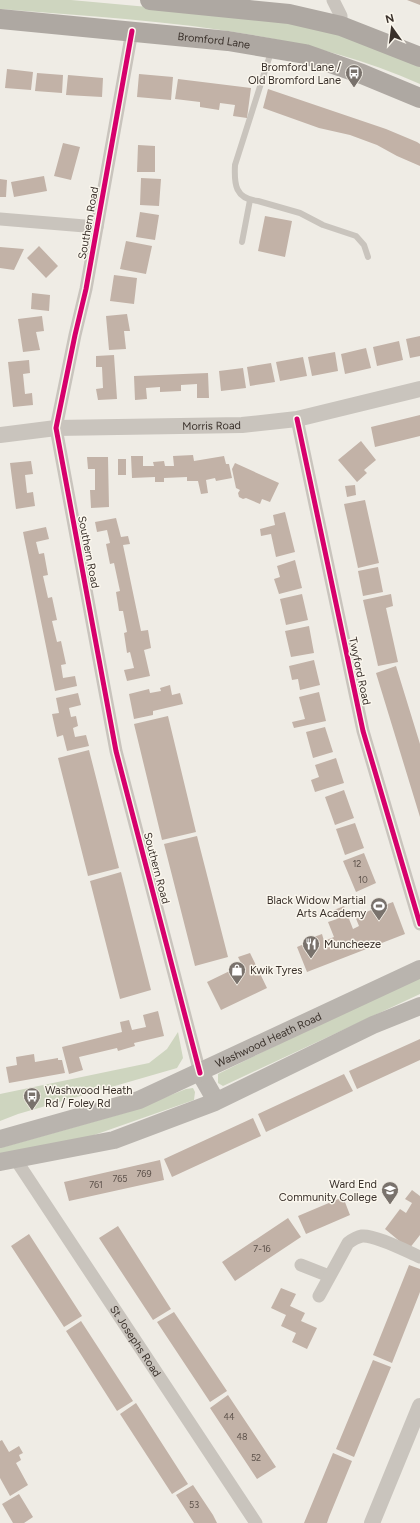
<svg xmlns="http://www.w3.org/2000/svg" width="420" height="1523" font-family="Figtree,sans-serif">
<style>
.green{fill:#ced5bf}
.building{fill:#c2b2a7}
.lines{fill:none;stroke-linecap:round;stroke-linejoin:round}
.service{stroke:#c9c4bd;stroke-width:6}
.minor{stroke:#c9c4bd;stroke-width:13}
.tertiary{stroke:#c9c4bd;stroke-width:16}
.secondary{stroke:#b9b4ae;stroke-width:18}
.primary{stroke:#aea8a2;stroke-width:20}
.cycleway-casing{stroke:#faf6ed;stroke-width:8}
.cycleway{stroke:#d6006c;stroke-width:5}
.labels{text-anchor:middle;stroke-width:3;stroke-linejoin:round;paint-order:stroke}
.number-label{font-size:9px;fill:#5c514a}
.street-label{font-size:11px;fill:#3a312b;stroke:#faf6ed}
.poi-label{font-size:11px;fill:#3a312b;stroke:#faf6ed;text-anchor:end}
</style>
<rect width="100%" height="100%" fill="#efece5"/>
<path class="green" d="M0,0H71L236,15L289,21L345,36L420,66V84C289,25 141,21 0,9Z
M420,977V994L223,1086L218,1083V1074L332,1018Z
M178,1032L183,1058L177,1068L18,1114L0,1121V1094L149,1063L167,1049Z
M193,1088L195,1092L194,1100L80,1140L0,1158V1148L128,1112L186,1089Z"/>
<path class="building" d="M407,0H420V5Z
M7,69L33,72L31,90L5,88Z
M37,73L63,75L62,93L35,91Z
M139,74L173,77L171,100L137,97Z
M68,75L103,78L102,97L66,95Z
M178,79L251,88L247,118L233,116L235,105L220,103L219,110L200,107V102L175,99Z
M268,89L386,129L417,142L420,144V166L397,156L377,145L350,135L319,128L263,108Z
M63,143L80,147L71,180L54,176Z
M138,145L155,146V172H137Z
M44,176L47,191L14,197L11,182Z
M141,178L161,179L159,206L140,205Z
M0,179L7,180L6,197H0Z
M140,212L159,215L155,240L136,237Z
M265,216L292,221L285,257L258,251Z
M126,241L152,246L146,274L120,269Z
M39,246L58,266L46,278L27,258Z
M0,247L24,249L14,270L0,268Z
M114,275L137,278L134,304L110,301Z
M32,293L50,295L49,311L31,309Z
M127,314L130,331H124L126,349L109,350L106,316Z
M42,316L44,331L36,332L40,350L23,352L18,319Z
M420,336V356L410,358L406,339Z
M399,341L403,360L377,366L373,347Z
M366,348L371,368L345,374L341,354Z
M335,352L338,371L312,376L308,357Z
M114,355L117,399L98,400L96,389L103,388L102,367H96V356Z
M303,357L307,376L280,381L276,362Z
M29,360L30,373L23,374L25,394L32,393L33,405L13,407L8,362Z
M271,363L275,382L250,386L247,367Z
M243,368L246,388L221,391L219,371Z
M208,373L209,398H197V384L181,385V391L160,392V387L146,388L147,399L135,400L134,376Z
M420,415V436L375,447L371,427Z
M361,441L376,460L364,470L367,473L357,482L338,460Z
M193,455L194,461L224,456L226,464H229L232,478L216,481L215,478L206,480L208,493L201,494L198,481H187V477L164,478V482H155V477L132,478L131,456H143V466H154L153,462L164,461L165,466H174L173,456Z
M87,457H108L109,507L91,508L90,490H95V469H88Z
M118,459H126V475H118Z
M31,461L33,474L25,475L27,493L33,492L35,506L16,509L10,463Z
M235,463L279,483L270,502L262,499L260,504L246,498L243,499L239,497L238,493L240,490L236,488L232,469Z
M355,485L356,495L347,497L345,486Z
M365,500L379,563L358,568L344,504Z
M285,512L295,552L276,557L271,534L261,536L260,529L275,525L273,515Z
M116,518L121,537L128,536L130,544L123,545L141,631L148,630L151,648L144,650L150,676L127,681L124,670L134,668L130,652L127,653L124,633L127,632L123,611H119L116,592L120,591L114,563L110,564L106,544L110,543L107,530L97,532L95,522Z
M46,527L49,539L36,542L39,554L44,553L48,575L43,576L48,598L52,597L57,620L52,621L57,642L61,641L66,664L61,665L63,678L75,676L77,686L55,691L23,532Z
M295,560L302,588L279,594L274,579L280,577L277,566Z
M378,567L383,592L363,596L358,571Z
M302,594L308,620L286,625L280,599Z
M391,594L393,606L386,608L398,662L378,666L363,600Z
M309,626L314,653L291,657L285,631Z
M314,660L320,685L300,690L298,679L292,680L289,666Z
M396,666L420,744V817L376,673Z
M170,685L172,695L180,693L183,704L153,711V715L134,719L129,694L149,689L150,693L161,691L160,688Z
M319,692L326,721L294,728L292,722L305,719L299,697Z
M78,693L81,705L69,708L71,717L76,716L78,726L73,728L75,737L86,735L89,746L67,751L63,735L57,737L52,714L59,713L56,698Z
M168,716L196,832L162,840L134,724Z
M325,727L333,752L313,758L306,732Z
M89,750L119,868L88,876L58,758Z
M336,758L344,783L315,792L311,780L319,777L315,765Z
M344,790L354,818L335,825L325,797Z
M355,823L364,848L345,855L336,829Z
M197,836L228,957L195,966L164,844Z
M364,853L376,883L356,892L343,861Z
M121,872L151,990L120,999L90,881Z
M393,902L405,934L307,972L297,947L304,944L303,941L322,934L324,941L334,937L328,922L337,919L334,910L344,906L353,929L359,926L355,916Z
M250,953L267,988L221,1010L207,982L242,965L238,957Z
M158,1011L164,1036L134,1043L135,1046L118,1051L117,1048L79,1057L83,1070L69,1074L62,1047L122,1032L120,1022L129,1020L132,1030L146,1027L143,1015Z
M420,1039V1060L357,1089L349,1071Z
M34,1054L35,1062L58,1058V1060H62L65,1073L9,1083L6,1067L17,1065L16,1057Z
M344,1074L353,1091L266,1132L258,1114Z
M253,1118L261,1136L172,1177L164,1159Z
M160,1160L164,1180L69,1201L64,1182Z
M412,1190L420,1196V1235L409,1249L385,1229L400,1209L406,1213L412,1203L405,1199Z
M343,1197L350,1215L306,1234L298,1216Z
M288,1218L301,1237L235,1281L222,1262Z
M118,1226L171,1309L153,1320L99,1238Z
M29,1234L82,1316L64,1327L11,1246Z
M409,1265L420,1269V1292L392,1363L373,1355Z
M281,1288L296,1294L290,1306L305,1313L301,1321L317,1328L307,1349L292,1342L296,1333L281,1326L286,1315L271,1308Z
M174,1312L227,1391L210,1402L157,1322Z
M81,1321L133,1401L117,1411L66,1331Z
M373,1360L391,1367L354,1457L336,1449Z
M228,1395L276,1467L257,1479L210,1408Z
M136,1403L188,1484L172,1494L120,1414Z
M2,1440L9,1452L19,1446L23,1453L19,1455L21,1460L16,1463L28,1485L10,1496L0,1478V1441Z
M333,1453L352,1461L329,1517L327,1523H304Z
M193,1485L213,1515L217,1523H194L176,1495Z
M19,1494L33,1517L24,1523H13L2,1504Z"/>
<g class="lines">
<path class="service" d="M271,52L235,165C234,184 235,199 258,201L300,213L323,225L356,236L364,245L368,257
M242,242L250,200"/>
<g class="minor">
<path d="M333,0L341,16V26"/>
<path d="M132,31L86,289L75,335L56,428L116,751L200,1073"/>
<path d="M0,219L97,227"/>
<path d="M297,419L363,731L420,924"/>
<path id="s1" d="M16,1160L256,1523"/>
<path d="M301,1265L329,1276"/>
<path d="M319,1296L348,1243C352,1240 356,1237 362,1236C376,1235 406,1251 420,1257"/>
</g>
<g class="tertiary">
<path id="s2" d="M0,435L56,428L242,425L297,419L420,389"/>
<path d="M372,1523L420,1406"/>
</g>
<g class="secondary">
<path d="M200,1073L216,1101"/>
<path id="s3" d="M0,1139L139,1100L420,969"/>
<path d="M0,1162L114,1140L215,1102L373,1025L420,1006"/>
</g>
<g class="primary">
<path d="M150,0L289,14L341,26L420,57"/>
<path id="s4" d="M0,19L228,41L305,54L362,74L420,98"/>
</g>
<g class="cycleway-casing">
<path id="cycleway" d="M132,31L86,289L75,335L56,428L116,751L200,1073
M297,419L363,731L420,924"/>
</g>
<use href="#cycleway" class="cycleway"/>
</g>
<defs>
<g id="bus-pin" transform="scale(0.9)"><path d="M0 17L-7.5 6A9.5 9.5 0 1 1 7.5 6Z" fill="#79726c" stroke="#faf6ed"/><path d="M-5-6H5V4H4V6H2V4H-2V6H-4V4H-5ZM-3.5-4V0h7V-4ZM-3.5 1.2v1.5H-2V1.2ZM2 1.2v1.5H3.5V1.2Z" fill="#fff"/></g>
<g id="stadium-pin" transform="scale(0.9)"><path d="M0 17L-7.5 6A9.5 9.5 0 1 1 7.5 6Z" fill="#79726c" stroke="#faf6ed"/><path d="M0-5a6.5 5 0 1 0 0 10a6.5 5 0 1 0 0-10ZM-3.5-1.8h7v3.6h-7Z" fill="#fff"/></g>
<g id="restaurant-pin" transform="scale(0.9)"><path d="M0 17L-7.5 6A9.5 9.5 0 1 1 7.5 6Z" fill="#79726c" stroke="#faf6ed"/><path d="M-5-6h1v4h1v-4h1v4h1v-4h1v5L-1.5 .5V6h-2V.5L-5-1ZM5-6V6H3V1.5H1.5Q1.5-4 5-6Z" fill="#fff"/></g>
<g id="shop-pin" transform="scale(0.9)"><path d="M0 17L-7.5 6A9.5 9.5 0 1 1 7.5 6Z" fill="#79726c" stroke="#faf6ed"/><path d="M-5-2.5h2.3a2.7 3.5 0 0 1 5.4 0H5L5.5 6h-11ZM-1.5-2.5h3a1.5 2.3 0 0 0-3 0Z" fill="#fff"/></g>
<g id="school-pin" transform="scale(0.9)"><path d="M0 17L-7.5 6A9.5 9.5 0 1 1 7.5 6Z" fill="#79726c" stroke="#faf6ed"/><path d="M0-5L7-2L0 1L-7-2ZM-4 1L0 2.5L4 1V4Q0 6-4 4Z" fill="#fff"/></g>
</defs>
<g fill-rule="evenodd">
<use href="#bus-pin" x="354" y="73"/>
<use href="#stadium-pin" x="379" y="906"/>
<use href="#restaurant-pin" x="311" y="944"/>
<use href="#shop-pin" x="237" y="970"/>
<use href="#bus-pin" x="32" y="1096"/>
<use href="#school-pin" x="390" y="1190"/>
</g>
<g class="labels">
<g class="number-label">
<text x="357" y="867">12</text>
<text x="363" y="883">10</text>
<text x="144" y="1177">769</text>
<text x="120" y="1182">765</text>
<text x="96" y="1188">761</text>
<text x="262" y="1252">7-16</text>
<text x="229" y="1420">44</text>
<text x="242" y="1440">48</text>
<text x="256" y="1461">52</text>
<text x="194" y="1508">53</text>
</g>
<g class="street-label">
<text dy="4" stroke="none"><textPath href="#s4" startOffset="215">Bromford Lane</textPath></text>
<text transform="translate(88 223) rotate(-80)" y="4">Southern Road</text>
<text dy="4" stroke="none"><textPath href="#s2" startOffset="212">Morris Road</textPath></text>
<text transform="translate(89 552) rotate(79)" y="4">Southern Road</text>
<text transform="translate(360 671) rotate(78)" y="4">Twyford Road</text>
<text transform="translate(157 868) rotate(75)" y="4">Southern Road</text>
<text dy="4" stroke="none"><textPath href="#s3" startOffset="287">Washwood Heath Road</textPath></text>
<text dy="4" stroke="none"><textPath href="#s1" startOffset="217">St Josephs Road</textPath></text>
</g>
<g class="poi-label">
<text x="341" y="71">Bromford Lane /<tspan x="341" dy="13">Old Bromford Lane</tspan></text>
<text x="366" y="904">Black Widow Martial<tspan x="366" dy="13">Arts Academy</tspan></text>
<text x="324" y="948" text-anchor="start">Muncheeze</text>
<text x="250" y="974" text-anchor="start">Kwik Tyres</text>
<text x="45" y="1094" text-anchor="start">Washwood Heath<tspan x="45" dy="13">Rd / Foley Rd</tspan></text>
<text x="377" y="1188">Ward End<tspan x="377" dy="13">Community College</tspan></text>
</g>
</g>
<g transform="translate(392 28) rotate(346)" stroke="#faf6ed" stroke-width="3" paint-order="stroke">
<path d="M0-3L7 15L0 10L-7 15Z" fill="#3a312b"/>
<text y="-6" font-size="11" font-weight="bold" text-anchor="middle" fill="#3a312b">N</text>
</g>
</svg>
